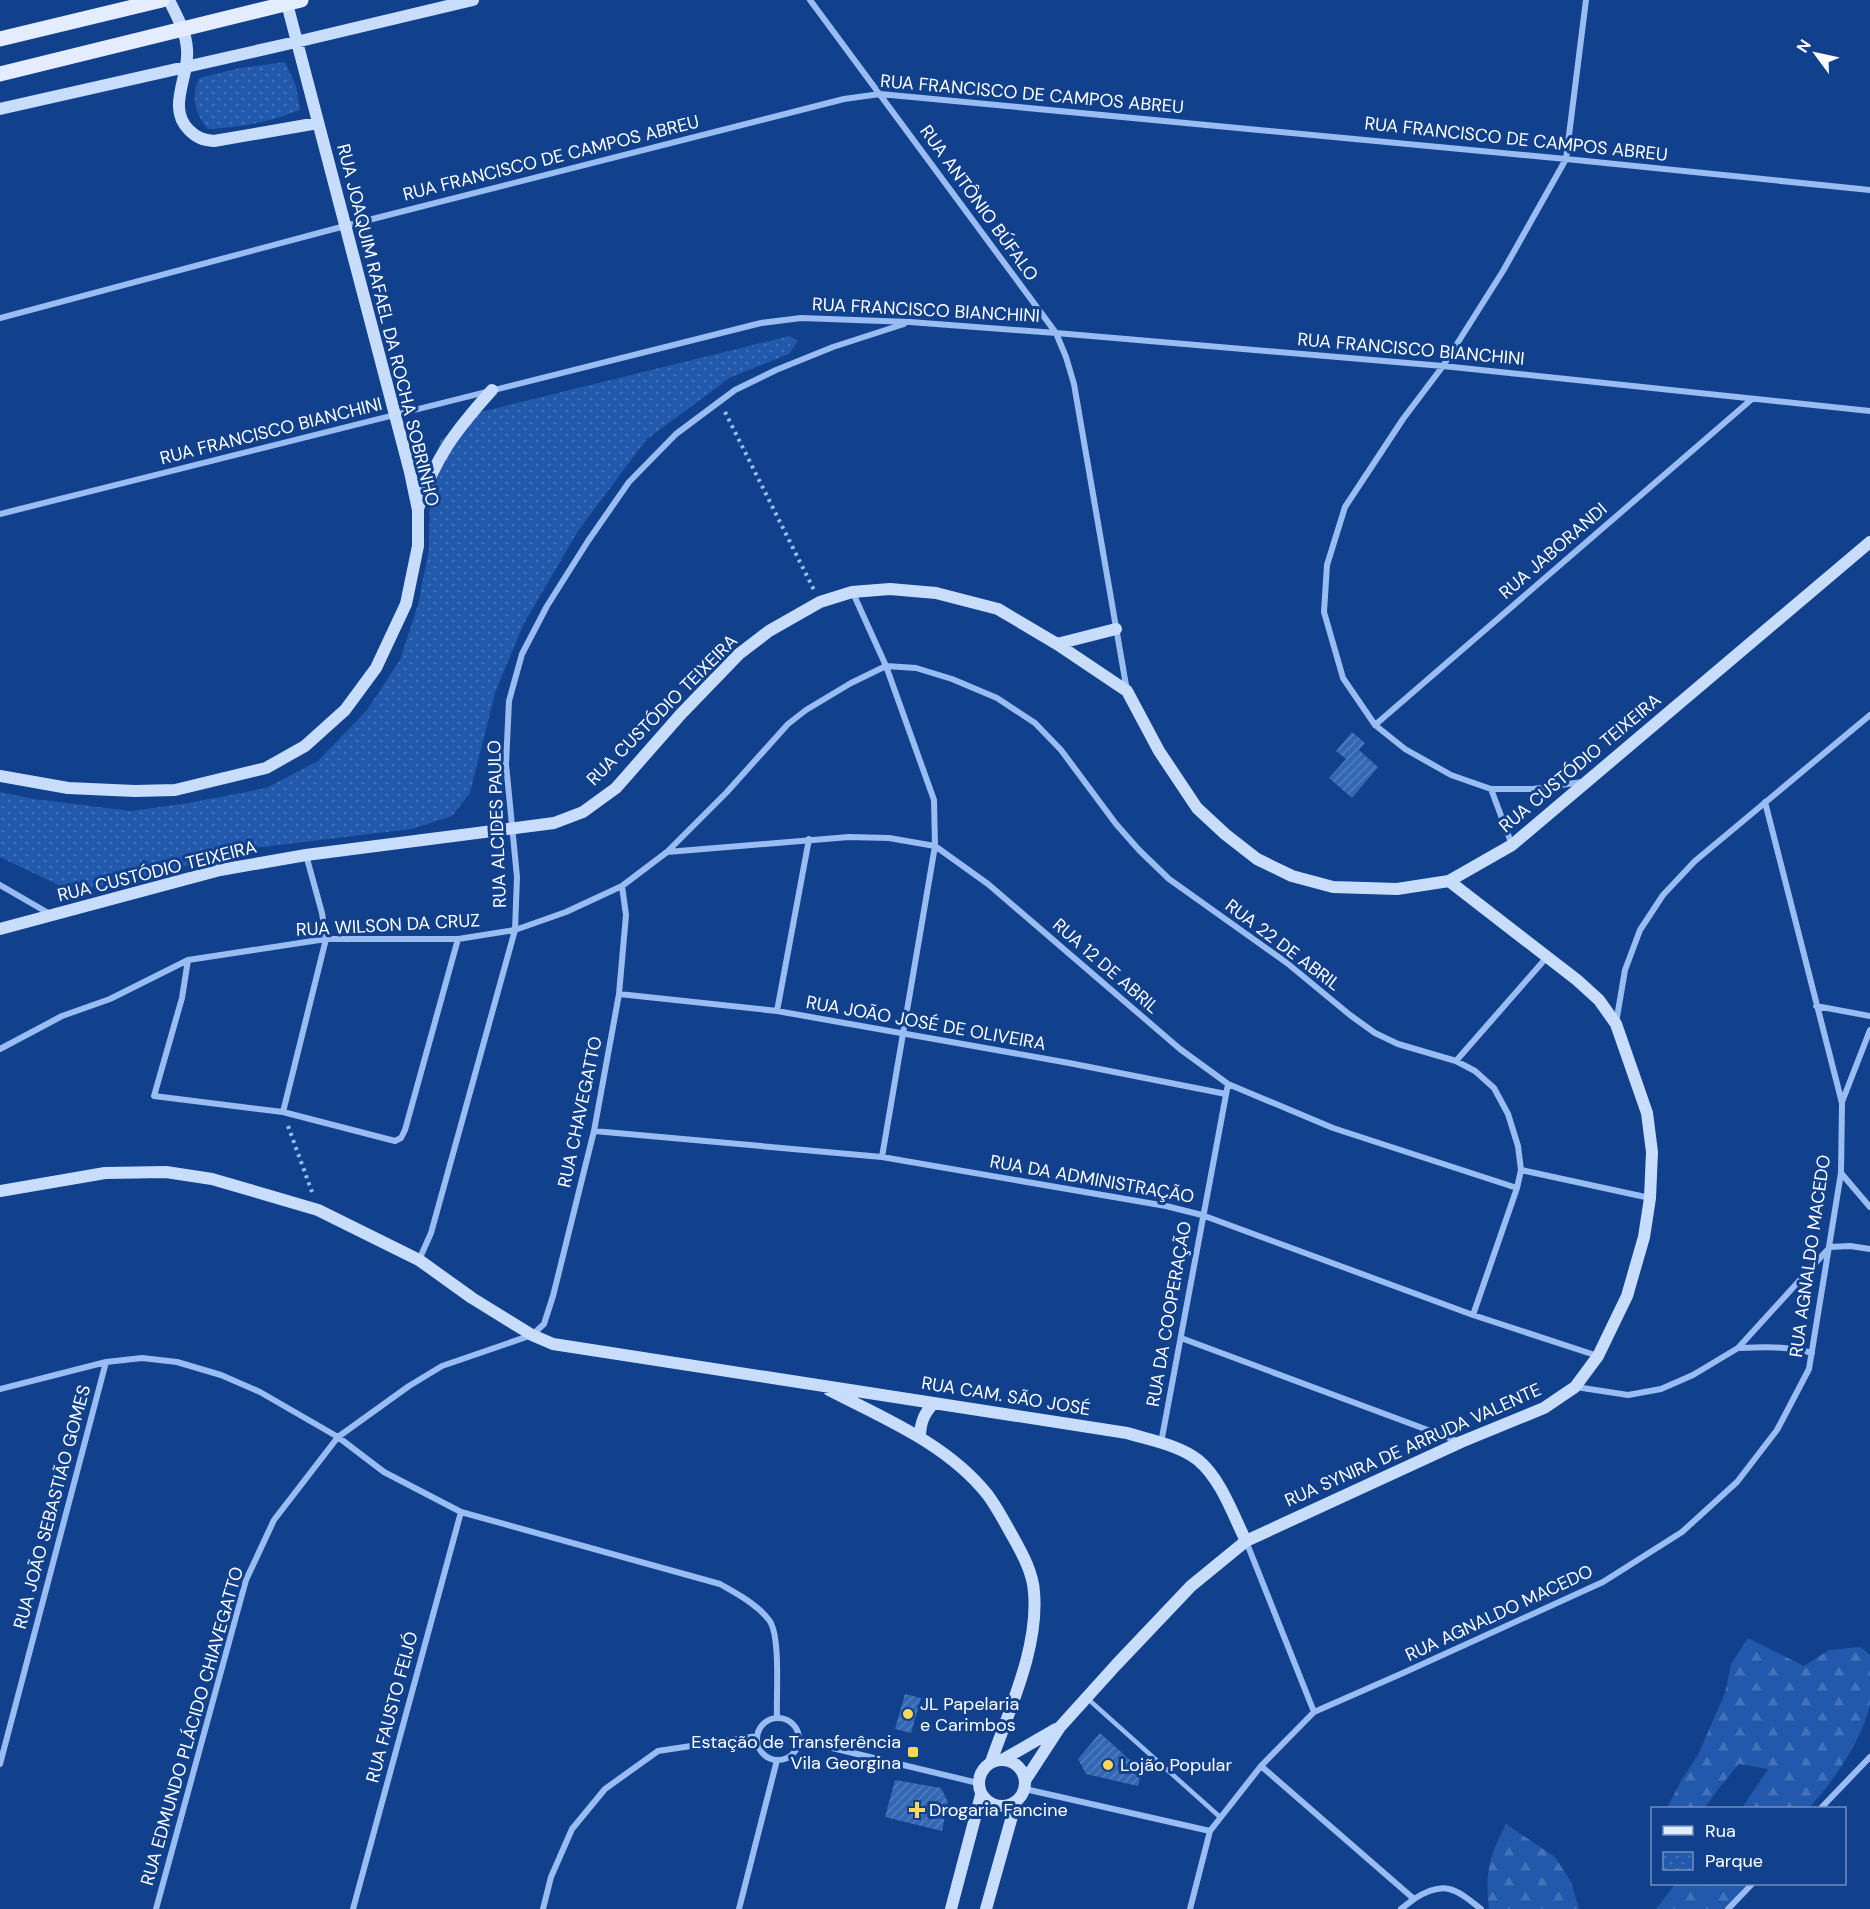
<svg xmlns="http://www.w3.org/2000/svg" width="1870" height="1909" font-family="'DM Sans',sans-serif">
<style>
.forest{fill:url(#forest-firs)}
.park{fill:url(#park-dots)}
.building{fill:url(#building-hatch)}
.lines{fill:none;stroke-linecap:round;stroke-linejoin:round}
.path{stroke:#99bcf2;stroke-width:4;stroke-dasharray:3 4.5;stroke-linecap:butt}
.lane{stroke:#99bcf2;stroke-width:4.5}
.street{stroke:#99bcf2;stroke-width:6}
.secondary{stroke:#c8dcfc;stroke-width:12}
.primary{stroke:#e4edff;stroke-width:15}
.poi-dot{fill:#ffd85a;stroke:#11418d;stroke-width:2}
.labels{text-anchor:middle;stroke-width:6;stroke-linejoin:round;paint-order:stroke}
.street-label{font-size:18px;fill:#fff;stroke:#11418d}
.poi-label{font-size:18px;fill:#fff;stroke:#11418d;text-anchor:start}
</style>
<defs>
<pattern id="forest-firs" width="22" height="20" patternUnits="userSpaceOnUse" patternTransform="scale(1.5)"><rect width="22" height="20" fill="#2259ac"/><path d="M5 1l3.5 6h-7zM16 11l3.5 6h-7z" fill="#4372b8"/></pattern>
<pattern id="park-dots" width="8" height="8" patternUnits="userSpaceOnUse" patternTransform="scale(1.5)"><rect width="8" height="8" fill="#2259ac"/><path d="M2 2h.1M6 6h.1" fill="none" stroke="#4372b8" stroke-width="1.8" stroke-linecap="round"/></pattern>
<pattern id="building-hatch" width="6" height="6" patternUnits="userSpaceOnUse" patternTransform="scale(1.5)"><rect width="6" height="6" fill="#3467b4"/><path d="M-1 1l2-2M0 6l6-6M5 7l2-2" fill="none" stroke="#527ebf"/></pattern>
</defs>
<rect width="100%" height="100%" fill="#11418d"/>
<path class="forest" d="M1748,1638L1804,1666L1829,1650L1860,1647L1870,1655C1870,1671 1870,1687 1870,1702C1867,1732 1830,1788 1808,1808H1742L1768,1769L1739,1764L1719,1788L1705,1808H1667L1681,1781L1698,1755L1725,1693L1731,1664Z
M1506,1824L1555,1857L1571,1882L1579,1909H1489C1485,1872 1489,1857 1506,1824Z
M1675,1884H1747L1725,1909H1656Z"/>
<path class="park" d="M285,62L296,86L300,110C270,122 240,128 208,129C194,113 191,97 199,78L240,68Z
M789,336L798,341L789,354L731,377L646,440L578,531L523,625L495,693L470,793L452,816L412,829L245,849L137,880L71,891L0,857V792L34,799L131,811L189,803L266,788L318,761L367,710L400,660L418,605L429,549L430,472L441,440L477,413Z"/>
<path class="building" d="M1352,732L1365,743L1359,750L1378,767L1352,798L1329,778L1346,759L1336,751Z
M905,1694L921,1698L911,1733L895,1729Z
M1100,1733L1142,1771L1138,1786L1086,1774L1078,1759Z
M895,1780L941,1788L948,1802L942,1831L885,1817Z"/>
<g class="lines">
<path class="path" d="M725,412L814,590
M288,1126L312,1192"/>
<path class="lane" d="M1088,1699L1220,1817"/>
<path class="street" d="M810,0L1056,333L1066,357L1074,384L1127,691
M0,318L345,226L844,99L880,94L1566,159L1870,190
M0,514L761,323L801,318L910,322L1056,333L1443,366L1870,411
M853,593L886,666L934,800L935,846L882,1157
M1375,725L1752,399
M1582,782L1533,789H1491L1451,775L1405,749L1375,725L1343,678L1324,612L1327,565L1345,507L1403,419L1443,366L1503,271L1566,159L1586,0
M1491,789L1512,845
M667,852L849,837L889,838L935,846L988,884L1180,1049L1228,1084L1333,1128L1517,1188
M0,885L50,914
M188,960L182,998L154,1096L283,1112L395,1141L401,1138L405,1130L458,939
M619,994L777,1011L1069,1063L1226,1094
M1816,1006L1870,1016
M777,1011L809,839
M1616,1023L1625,970L1640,930L1663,895L1695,861L1870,715
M0,1049L62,1016L110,999L188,960L326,939H458L515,930L566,912L622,886L667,852L726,793L788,724L806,710L851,683L886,666L916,668L952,679L997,698L1035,723L1061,750L1116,824L1139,850L1169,879L1287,963L1350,1015L1375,1033L1398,1044L1456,1061L1475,1071L1494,1088L1508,1114L1518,1146L1521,1170L1517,1188L1473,1315
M1456,1061L1547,957
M1842,1102L1870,1030
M283,1112L326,939L322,913L306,855
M594,1131L882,1157L1166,1206L1202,1215L1473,1315L1598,1356
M1521,1170L1650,1198
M1841,1173L1870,1207
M419,1260L431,1233L515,930L517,877L506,764L509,701L522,654L547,606L588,541L629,482L676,434L735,390L776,370L833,347L904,324
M1181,1338L1460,1442
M1739,1348C1764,1347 1787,1346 1812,1353
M1576,1387L1628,1395L1661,1389L1693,1375L1738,1348L1830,1247L1850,1246L1870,1249
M0,1389L106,1362L142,1358L177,1362L221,1375L260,1392L338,1437L384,1472L461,1512L720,1584C737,1594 757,1604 769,1620C781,1635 776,1696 777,1717
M1161,1443L1228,1084
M1246,1541L1314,1712
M757 1739a21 21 0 1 1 42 0a21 21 0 1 1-42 0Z
M799,1740L978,1783
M0,1764L106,1362
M1261,1766L1414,1899C1444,1880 1455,1888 1481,1909
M1025,1789L1210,1831
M1821,1808L1870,1757
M156,1909L246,1580L274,1520L338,1437L409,1386L442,1366L532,1335L544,1324L553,1296L594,1131L619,994L626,915L622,886
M353,1909L461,1512
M543,1909L551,1877L572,1829L605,1789L658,1751L757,1736
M739,1909L777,1760
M1190,1909L1210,1831L1261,1766L1314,1712L1403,1673L1603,1582L1682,1532L1737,1482L1777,1430L1809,1369L1841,1173L1842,1103L1765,802
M1401,1909L1414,1899
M1728,1909L1752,1884"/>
<path class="secondary" d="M169,0C176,15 186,31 187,49C190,76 166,107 189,130C197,138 203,140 214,141L318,123
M0,109L296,42L473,0
M418,509C435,457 456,430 492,390
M1057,644L1116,629
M0,776L68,788L135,791L175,790L266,768L305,746L345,710L376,668L406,604L418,546V510L410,472L286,0
M0,929L220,870L306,855L554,823L583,812L616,788L681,714L739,654L769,631L820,602L852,592L890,589L936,593L998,609L1057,644L1127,691L1159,751L1197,808L1225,834L1257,859L1292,876L1333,887L1397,889L1449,881L1512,845L1870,542
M0,1191L105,1173L166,1172L212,1179L318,1210L419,1260L472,1298L532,1335L553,1344L1127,1433C1150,1440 1179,1445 1198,1460C1221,1479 1233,1515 1246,1541
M829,1390C885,1419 947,1444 987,1494C997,1507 1005,1523 1013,1537C1022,1553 1033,1573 1034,1592C1039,1648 1009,1710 991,1762
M920,1437C920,1423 924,1413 934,1403
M1004,1759L1056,1729
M979 1783a23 23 0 1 1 46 0a23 23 0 1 1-46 0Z
M1026,1779L1060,1727L1116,1665L1191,1586L1246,1541L1461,1442L1544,1408L1575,1387L1598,1356L1627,1296L1644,1237L1650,1198L1652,1152L1647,1113L1616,1024L1599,1000L1577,980L1449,881
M951,1909L981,1795
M986,1909L1016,1802"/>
<path class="primary" d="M0,39L162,0
M0,74L301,0"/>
</g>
<g class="poi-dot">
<circle cx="908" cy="1714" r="6"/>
<rect x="907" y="1746" width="12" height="12" rx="3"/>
<circle cx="1108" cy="1765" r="6"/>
<path d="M914 1801h6v6h6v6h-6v6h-6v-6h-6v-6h6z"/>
</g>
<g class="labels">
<g class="street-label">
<text transform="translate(1032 94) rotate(5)" y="6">RUA FRANCISCO DE CAMPOS ABREU</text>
<text transform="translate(1516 139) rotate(6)" y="6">RUA FRANCISCO DE CAMPOS ABREU</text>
<text transform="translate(551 158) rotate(-14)" y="6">RUA FRANCISCO DE CAMPOS ABREU</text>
<text transform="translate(979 203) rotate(54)" y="6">RUA ANTÔNIO BÚFALO</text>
<text transform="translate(926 310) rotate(3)" y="6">RUA FRANCISCO BIANCHINI</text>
<text transform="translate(388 325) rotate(76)" y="6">RUA JOAQUIM RAFAEL DA ROCHA SOBRINHO</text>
<text transform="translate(1411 349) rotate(5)" y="6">RUA FRANCISCO BIANCHINI</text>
<text transform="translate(271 431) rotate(-14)" y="6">RUA FRANCISCO BIANCHINI</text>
<text transform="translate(1553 551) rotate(-41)" y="6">RUA JABORANDI</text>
<text transform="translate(662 710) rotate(-45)" y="6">RUA CUSTÓDIO TEIXEIRA</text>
<text transform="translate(1580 763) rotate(-40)" y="6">RUA CUSTÓDIO TEIXEIRA</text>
<text transform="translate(497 824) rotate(-92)" y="6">RUA ALCIDES PAULO</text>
<text transform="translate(157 871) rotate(-14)" y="6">RUA CUSTÓDIO TEIXEIRA</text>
<text transform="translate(388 925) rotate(-3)" y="6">RUA WILSON DA CRUZ</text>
<text transform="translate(1283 945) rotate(37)" y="6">RUA 22 DE ABRIL</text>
<text transform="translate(1106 966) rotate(41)" y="6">RUA 12 DE ABRIL</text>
<text transform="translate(926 1023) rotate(10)" y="6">RUA JOÃO JOSÉ DE OLIVEIRA</text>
<text transform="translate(580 1112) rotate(-78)" y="6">RUA CHAVEGATTO</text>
<text transform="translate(1092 1179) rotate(10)" y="6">RUA DA ADMINISTRAÇÃO</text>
<text transform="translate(1810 1256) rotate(-82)" y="6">RUA AGNALDO MACEDO</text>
<text transform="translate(1169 1314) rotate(-80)" y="6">RUA DA COOPERAÇÃO</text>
<text transform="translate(1006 1396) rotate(9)" y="6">RUA CAM. SÃO JOSÉ</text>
<text transform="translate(1413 1445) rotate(-24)" y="6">RUA SYNIRA DE ARRUDA VALENTE</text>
<text transform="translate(52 1507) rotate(-75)" y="6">RUA JOÃO SEBASTIÃO GOMES</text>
<text transform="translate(1499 1613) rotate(-25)" y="6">RUA AGNALDO MACEDO</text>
<text transform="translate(392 1707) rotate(-75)" y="6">RUA FAUSTO FEIJÓ</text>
<text transform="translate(192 1726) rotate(-74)" y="6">RUA EDMUNDO PLÁCIDO CHIAVEGATTO</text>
</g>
<g class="poi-label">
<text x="920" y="1710">JL Papelaria<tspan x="920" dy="21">e Carimbos</tspan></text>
<text x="901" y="1748" text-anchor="end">Estação de Transferência<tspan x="901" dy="21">Vila Georgina</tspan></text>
<text x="1120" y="1771">Lojão Popular</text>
<text x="929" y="1816">Drogaria Fancine</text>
</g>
</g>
<rect x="1651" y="1807" width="195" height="78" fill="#11418d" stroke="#708dbb" stroke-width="1.5"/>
<rect x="1663" y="1826" width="30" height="9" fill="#e4edff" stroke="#708dbb" stroke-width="1.5"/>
<text x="1705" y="1837" font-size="18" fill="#ffffff">Rua</text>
<rect x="1663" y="1852" width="30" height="18" fill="url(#park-dots)" stroke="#708dbb" stroke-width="1.5"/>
<text x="1705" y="1867" font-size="18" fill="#ffffff">Parque</text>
<g transform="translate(1816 54) rotate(303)" stroke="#11418d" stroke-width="4.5" paint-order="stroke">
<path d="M0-4.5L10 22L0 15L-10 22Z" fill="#ffffff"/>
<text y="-9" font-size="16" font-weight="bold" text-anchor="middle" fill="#ffffff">N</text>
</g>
</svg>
